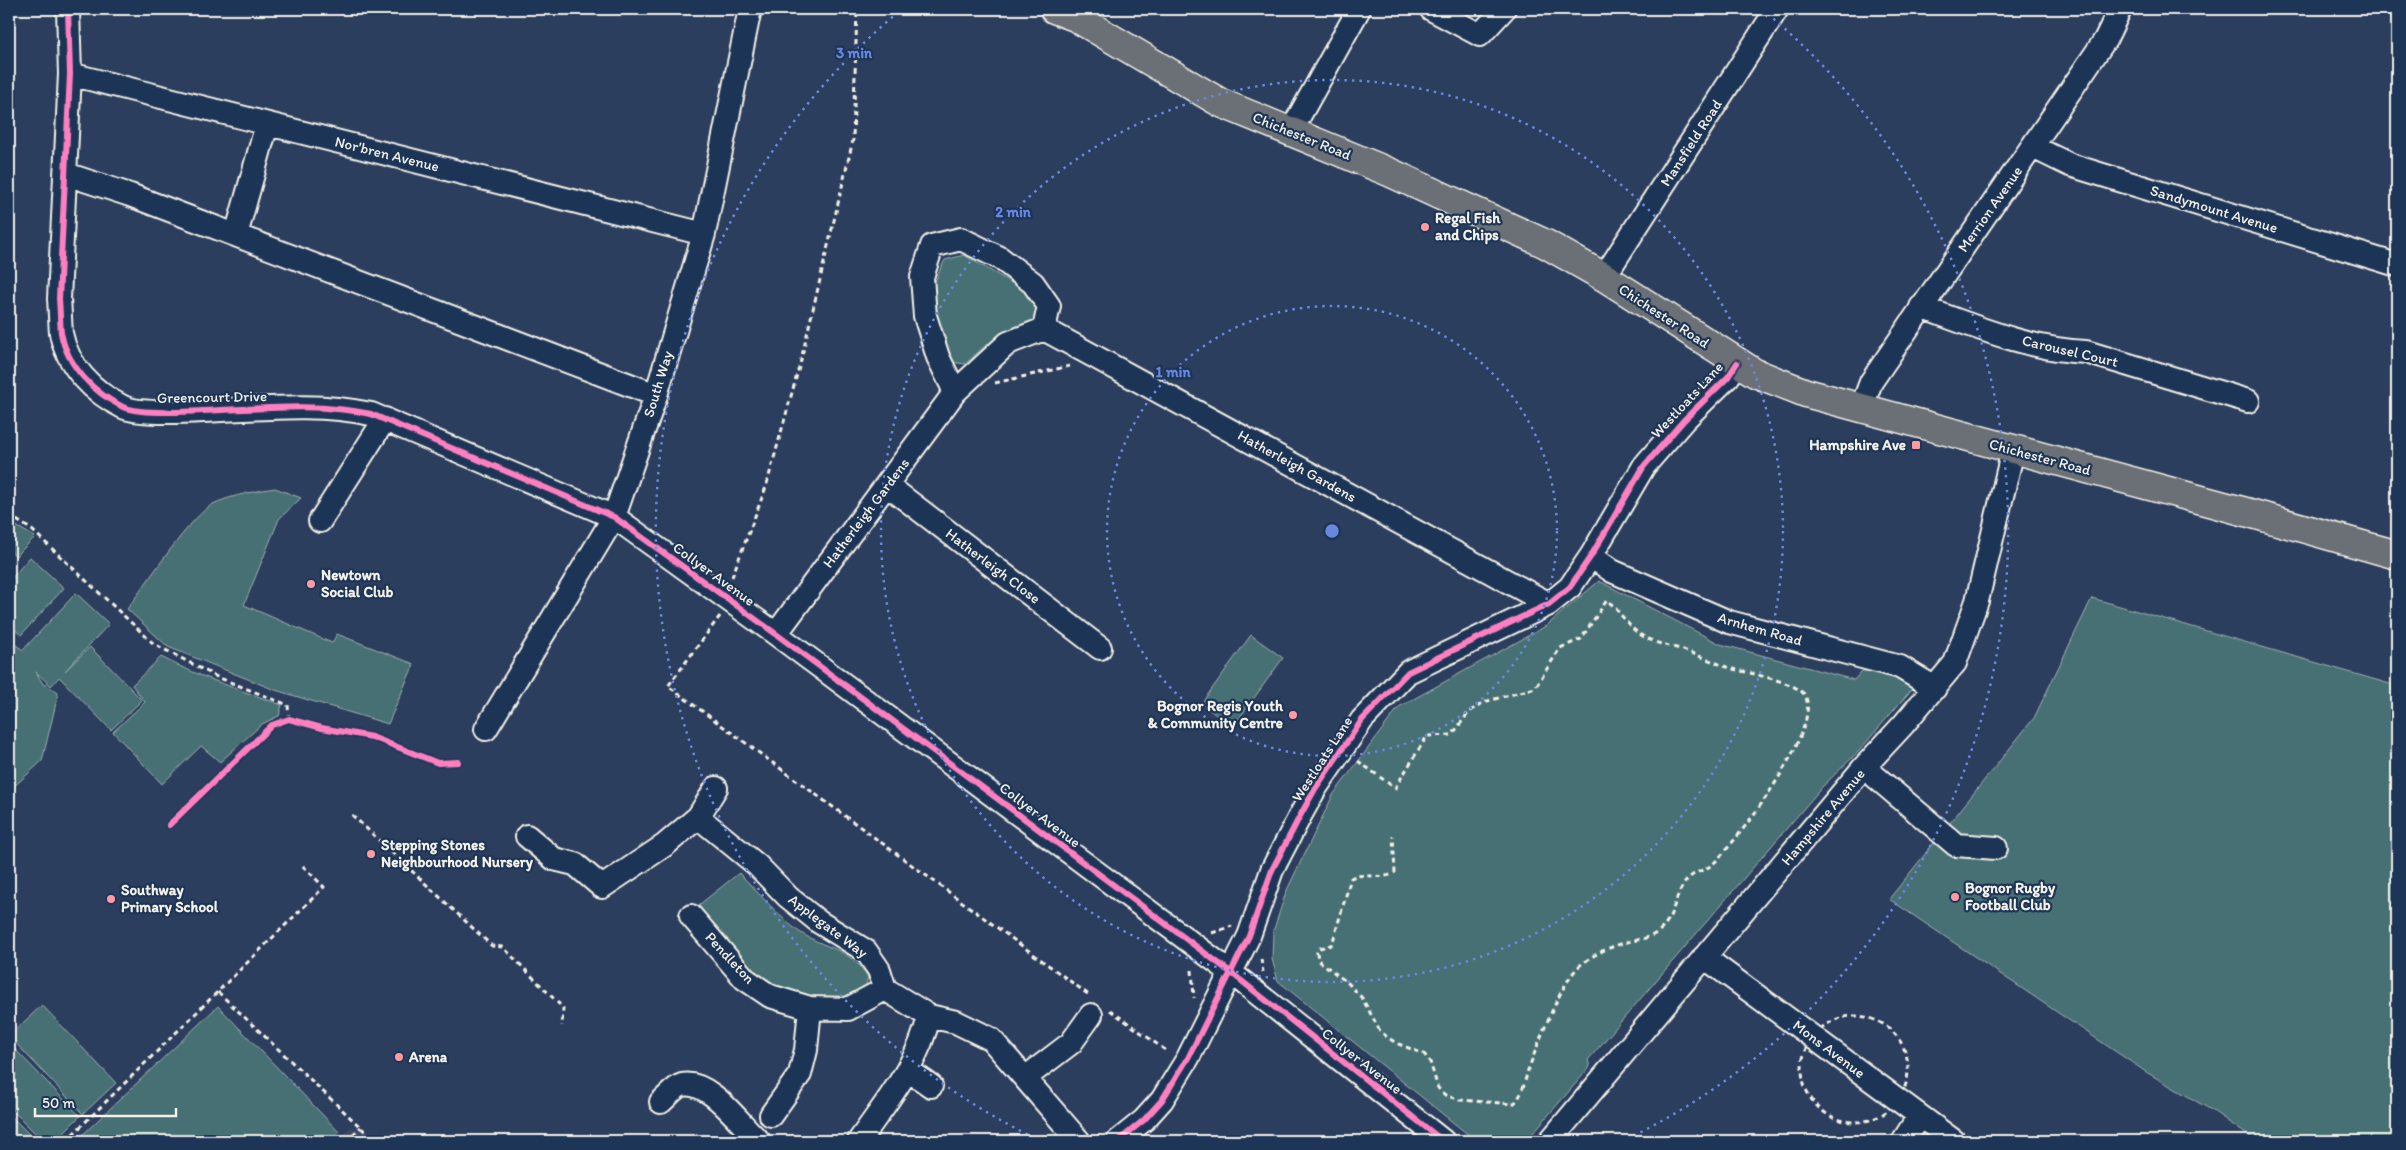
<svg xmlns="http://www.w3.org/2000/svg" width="2406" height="1150" font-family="Itim,sans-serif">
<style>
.built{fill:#3e4964}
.green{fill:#477074;stroke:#9eb0ae}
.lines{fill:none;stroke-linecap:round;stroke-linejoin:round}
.minor-casing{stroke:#f4f1e8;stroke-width:26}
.major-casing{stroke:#f4f1e8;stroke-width:31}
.path{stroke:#f4f1e8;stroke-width:3;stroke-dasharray:5 4;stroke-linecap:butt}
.minor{stroke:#1d3557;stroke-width:22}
.major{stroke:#6b6f75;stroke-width:28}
.cycleway-casing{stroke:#1d3557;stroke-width:9}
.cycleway{stroke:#ff80c0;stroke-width:6}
.ring{fill:none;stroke:#6887de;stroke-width:2.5;stroke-dasharray:2.5 5}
.poi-dot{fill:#ff9aa2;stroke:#1d3557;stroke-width:2}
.labels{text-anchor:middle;stroke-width:4.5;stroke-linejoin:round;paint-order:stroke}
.street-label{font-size:15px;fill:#f4f1e8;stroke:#1d3557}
.poi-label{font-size:15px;font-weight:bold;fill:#f4f1e8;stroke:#1d3557;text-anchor:start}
.centre{fill:#6887de;stroke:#1d3557;stroke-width:2.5}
.ring-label{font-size:15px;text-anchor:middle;font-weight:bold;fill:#6887de;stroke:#1d3557;stroke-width:4.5;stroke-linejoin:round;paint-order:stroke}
</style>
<rect width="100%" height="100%" fill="#2c3e5d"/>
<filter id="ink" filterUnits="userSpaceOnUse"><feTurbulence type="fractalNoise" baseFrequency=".02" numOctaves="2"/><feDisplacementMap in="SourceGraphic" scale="10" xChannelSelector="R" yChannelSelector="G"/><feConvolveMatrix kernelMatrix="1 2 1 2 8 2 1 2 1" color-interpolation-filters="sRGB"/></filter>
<g filter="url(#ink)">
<path class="built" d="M351,1127L408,1141H336Z"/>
<path class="green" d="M964,255L1032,295L1037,305L1035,321L986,345L965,364L950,362C931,320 921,304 945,260Z
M275,488L301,498L279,519L244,605L332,643L337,634L414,664L388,724L275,690L168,647L127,609C145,586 192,513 215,503C234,495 256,491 275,488Z
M9,522L35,537L16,556L9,550Z
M30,557L64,588L21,635L9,624V581Z
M1599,581L1720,644L1854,680L1862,671H1874L1904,679L1912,689L1858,752L1823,786L1588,1060L1590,1067L1526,1141H1476L1278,981L1272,959L1273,932L1286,892L1333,795L1399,707L1546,626Z
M76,593L109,624L65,671L90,647L142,700L111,730L59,677L51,686L36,672L43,684L57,691L58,695L42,761L9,791V640L23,650Z
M2092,598L2397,686V1141H2256L2213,1111L2146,1072L1889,899L2034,718Z
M1251,635L1283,658L1233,727L1201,704Z
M161,657C199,677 241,690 282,705L279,716L262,724L220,762L201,746L162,784L113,732L145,702L132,685Z
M739,873C758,892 777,915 798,931C826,950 848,946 868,977L865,989L846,1001L802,997L757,979L695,908Z
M42,1005L116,1083L83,1114L9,1036Z
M218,1006L339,1132L329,1141H76Z
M9,1043L80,1116L55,1141H43L9,1107Z
M9,1114L36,1141H9Z"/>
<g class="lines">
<g class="minor-casing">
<path id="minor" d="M68,9L70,74L59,299C60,310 60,322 61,333C67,366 94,393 123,407C138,414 185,412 203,411C258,409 316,402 371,414L614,517L776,634L1229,971L1443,1141
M1431,9L1480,35L1504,9
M70,74L704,234
M1291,131L1359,9
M2033,147L2070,165L2397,265
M66,174L130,195L656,395
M236,235L267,124
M1604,277L1777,9
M1921,307C1973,326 2030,350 2086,352L2248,401
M955,392L938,357L925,316L922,277L932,246L961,239L1000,258L1033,283L1049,306L1044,329
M1861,409L1871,382L2105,40L2120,9
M887,485L1100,648
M320,521L385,419
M1591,556L1612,571L1729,622L1900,667L1935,688
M776,634L955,392L1008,343L1044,329L1549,604
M486,729L614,517L656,395L704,234L750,9
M1864,767L1956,845L1996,848
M698,817L716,788
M527,836L554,859L575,864L602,887L665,845L698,817L757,865L788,897L819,922L866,951L879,970L885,989L929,1016L956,1022L991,1039L1079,1141
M691,916L745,979L770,996L810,1008L848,1009L885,989
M1704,957L1954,1141
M908,1070L931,1086
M1025,1078L1071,1043L1091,1015
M661,1102C667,1097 675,1087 682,1085C710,1079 740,1125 759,1141
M771,1115L800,1074L806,1050L810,1008
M859,1141C886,1102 919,1063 929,1016
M1118,1141L1144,1120L1162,1100L1188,1058L1249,936L1272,870L1300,816L1315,789L1362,720L1408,672L1549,604L1570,587L1591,556L1644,466L1684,420L1728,377L1737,363
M1550,1141L1864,767L1903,725L1955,663L1977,601L2013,450
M1903,1141L1919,1116"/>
</g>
<g class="major-casing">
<path id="major" d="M1054,9L1075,17L1221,103L1389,172L1546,244L1604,277L1755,373L1806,393L2246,512L2397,555"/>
</g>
<path class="path" d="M995,383L1070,366
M9,515L32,530L154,644L217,677L288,705L289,719
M732,577L766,487L801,360L853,140L857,9
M720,616L668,686L1089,995
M1358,761L1395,788L1427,736L1452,735L1469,712L1484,702L1535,688L1560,648L1581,639L1607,600C1620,611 1626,625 1641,635C1653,643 1666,645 1680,649C1698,655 1715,663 1733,669C1749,673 1795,682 1804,694C1826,725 1737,841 1714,863C1707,870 1695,871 1688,879C1674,893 1675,918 1659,931C1648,940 1637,939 1624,943C1609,947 1595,954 1583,963C1562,977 1538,1045 1528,1070C1525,1080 1522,1098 1513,1104L1460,1100L1445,1095L1438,1088L1430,1062L1424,1054L1396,1043L1387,1037L1380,1031L1362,998L1348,983L1318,960L1317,952L1320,948L1331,945L1333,941L1351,878C1364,871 1383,882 1395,872L1393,836
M352,815L492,946L503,947L563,1008L562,1026
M1212,933L1232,926
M1261,959L1263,972
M1192,970L1194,998
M218,992L373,1139L383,1141
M1110,1010L1168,1052
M1802 1069a53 53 0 1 1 106 0a53 53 0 1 1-106 0Z
M66,1141L324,887L302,865
M346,1141L361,1127"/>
<use href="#minor" class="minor"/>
<use href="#major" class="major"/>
<g class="cycleway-casing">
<path id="cycleway" d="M68,9L70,74L59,299C60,310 60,322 61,333C67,366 94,393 123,407C138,414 185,412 203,411C258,409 316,402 371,414L614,517L776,634L1229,971L1443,1141
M169,825L272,725L289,719L322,728L372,737L438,763L458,762
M1118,1141L1144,1120L1162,1100L1188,1058L1249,936L1272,870L1300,816L1315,789L1362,720L1408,672L1549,604L1570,587L1591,556L1644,466L1684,420L1728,377L1737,363"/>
</g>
<use href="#cycleway" class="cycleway"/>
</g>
</g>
<g class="ring">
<circle cx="1332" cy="531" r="225"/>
<circle cx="1332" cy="531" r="451"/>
<path d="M1041 1141A676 676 0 0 1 902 9M1762 9A676 676 0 0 1 1623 1141"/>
</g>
<g class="poi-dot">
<circle cx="1425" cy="227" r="5"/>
<rect x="1911" y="440" width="10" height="10" rx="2.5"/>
<circle cx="311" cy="584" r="5"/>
<circle cx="1293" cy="715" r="5"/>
<circle cx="371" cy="854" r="5"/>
<circle cx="1955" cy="897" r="5"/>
<circle cx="111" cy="899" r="5"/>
<circle cx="399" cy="1057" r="5"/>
</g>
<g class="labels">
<g class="street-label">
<text transform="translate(1302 136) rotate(22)" y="5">Chichester Road</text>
<text transform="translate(1691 143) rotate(-57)" y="5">Mansfield Road</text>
<text transform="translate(387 154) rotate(14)" y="5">Nor'bren Avenue</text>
<text transform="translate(1990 209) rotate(-55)" y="5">Merrion Avenue</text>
<text transform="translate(2214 209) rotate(17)" y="5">Sandymount Avenue</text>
<text transform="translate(1664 316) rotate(33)" y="5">Chichester Road</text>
<text transform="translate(2070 351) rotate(13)" y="5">Carousel Court</text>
<text transform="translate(658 384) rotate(-73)" y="5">South Way</text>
<text transform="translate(212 397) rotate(-1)" y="5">Greencourt Drive</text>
<text transform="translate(1687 400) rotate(-47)" y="5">Westloats Lane</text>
<text transform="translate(2040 457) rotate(15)" y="5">Chichester Road</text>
<text transform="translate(1297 466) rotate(29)" y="5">Hatherleigh Gardens</text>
<text transform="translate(866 513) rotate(-53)" y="5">Hatherleigh Gardens</text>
<text transform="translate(993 566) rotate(37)" y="5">Hatherleigh Close</text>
<text transform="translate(714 574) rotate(36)" y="5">Collyer Avenue</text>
<text transform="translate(1760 629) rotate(16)" y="5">Arnhem Road</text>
<text transform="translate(1322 759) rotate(-57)" y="5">Westloats Lane</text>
<text transform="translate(1040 815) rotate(37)" y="5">Collyer Avenue</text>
<text transform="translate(1823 817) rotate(-50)" y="5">Hampshire Avenue</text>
<text transform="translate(828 926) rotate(37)" y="5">Applegate Way</text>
<text transform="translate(730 958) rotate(47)" y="5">Pendleton</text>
<text transform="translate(1829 1049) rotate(37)" y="5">Mons Avenue</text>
<text transform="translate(1362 1061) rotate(38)" y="5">Collyer Avenue</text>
</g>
<g class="poi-label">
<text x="1435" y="223">Regal Fish<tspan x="1435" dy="17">and Chips</tspan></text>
<text x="1906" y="450" text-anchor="end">Hampshire Ave</text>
<text x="321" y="580">Newtown<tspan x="321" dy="17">Social Club</tspan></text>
<text x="1283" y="711" text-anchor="end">Bognor Regis Youth<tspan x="1283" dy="17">&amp; Community Centre</tspan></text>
<text x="381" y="850">Stepping Stones<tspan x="381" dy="17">Neighbourhood Nursery</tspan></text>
<text x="1965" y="893">Bognor Rugby<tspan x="1965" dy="17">Football Club</tspan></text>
<text x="121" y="895">Southway<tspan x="121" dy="17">Primary School</tspan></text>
<text x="409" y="1062">Arena</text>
</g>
</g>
<circle cx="1332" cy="531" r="8" class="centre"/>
<g class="ring-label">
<text x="854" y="58">3 min</text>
<text x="1013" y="217">2 min</text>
<text x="1173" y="377">1 min</text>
</g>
<rect width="2406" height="1150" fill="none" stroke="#1d3557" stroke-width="30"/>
<rect x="15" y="15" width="2376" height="1120" fill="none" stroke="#f4f1e8" stroke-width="2" filter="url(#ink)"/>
<path d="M35 1108v8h141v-8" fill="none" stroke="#f4f1e8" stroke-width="2.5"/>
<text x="42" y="1108" font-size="15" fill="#f4f1e8" stroke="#1d3557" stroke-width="4" paint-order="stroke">50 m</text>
</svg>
